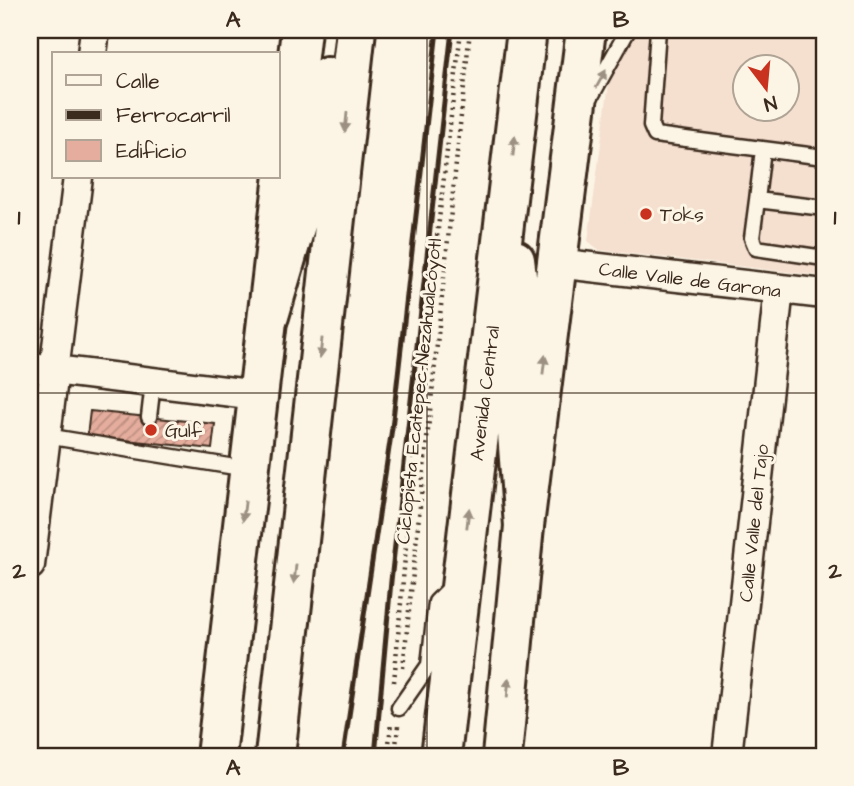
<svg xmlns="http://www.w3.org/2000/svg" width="854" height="786" font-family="'Architects Daughter',sans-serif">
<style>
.built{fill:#f5dfcf;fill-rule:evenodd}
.building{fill:url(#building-hatch);stroke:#3b2a1e;stroke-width:2}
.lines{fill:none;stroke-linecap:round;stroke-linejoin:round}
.lane-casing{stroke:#3b2a1e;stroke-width:19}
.street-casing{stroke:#3b2a1e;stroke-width:33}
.secondary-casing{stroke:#3b2a1e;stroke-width:44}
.highway-casing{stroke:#3b2a1e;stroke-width:44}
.path{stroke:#3b2a1e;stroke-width:4.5;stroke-dasharray:2 5;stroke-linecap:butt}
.lane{stroke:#fcf5e5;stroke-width:14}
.street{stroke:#fcf5e5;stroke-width:28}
.secondary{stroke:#fcf5e5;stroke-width:38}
.highway{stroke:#fcf5e5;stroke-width:38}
.rail{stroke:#3b2a1e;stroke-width:5}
.oneway{fill:#9c9082}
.grid{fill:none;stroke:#3b2a1e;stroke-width:2;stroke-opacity:0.55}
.poi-dot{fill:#c8321e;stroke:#fcf5e5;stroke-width:2.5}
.labels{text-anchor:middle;stroke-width:6;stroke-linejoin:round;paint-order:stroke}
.poi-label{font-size:19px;fill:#3b2a1e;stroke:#fcf5e5;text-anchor:start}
.street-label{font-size:19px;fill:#3b2a1e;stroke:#fcf5e5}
.neatline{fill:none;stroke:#3b2a1e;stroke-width:2.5}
.grid-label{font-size:23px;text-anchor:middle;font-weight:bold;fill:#3b2a1e}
</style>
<defs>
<pattern id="building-hatch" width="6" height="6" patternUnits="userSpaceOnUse" patternTransform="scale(1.75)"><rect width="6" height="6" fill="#e5ad9d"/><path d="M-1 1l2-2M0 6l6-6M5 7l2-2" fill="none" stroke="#bb8d7f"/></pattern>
</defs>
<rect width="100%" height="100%" fill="#fcf5e5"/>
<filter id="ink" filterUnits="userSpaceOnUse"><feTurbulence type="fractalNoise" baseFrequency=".0143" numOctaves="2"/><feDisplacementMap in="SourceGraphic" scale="14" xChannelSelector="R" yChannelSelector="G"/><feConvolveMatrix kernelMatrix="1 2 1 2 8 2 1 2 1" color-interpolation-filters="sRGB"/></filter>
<g filter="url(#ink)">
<path class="built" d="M616,30H824V276L599,250L588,241ZM746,66H788V108H746Z"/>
<path class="building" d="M90,411L215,424L212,449L87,436Z"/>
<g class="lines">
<g class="lane-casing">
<path id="lane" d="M658,30L651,126L655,135L824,157
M589,100L628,30
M763,149L757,200L824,208
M757,200L752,238L756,248L824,258
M149,417L153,383
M46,436L247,469
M399,708L429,665L436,602L452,586"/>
</g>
<g class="street-casing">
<path id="street" d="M92,54L95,30
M556,263L824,294
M30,367L257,395
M30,565L78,177
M727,756L779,289"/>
</g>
<g class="secondary-casing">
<path id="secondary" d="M216,756L301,30
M502,756L524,526L586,30"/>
</g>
<g class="highway-casing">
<path id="highway" d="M515,260L521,307L515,406L524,526
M269,316L309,180L327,77
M275,756L356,30
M441,756L527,30"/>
</g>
<path class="path" d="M403,668L470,30
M394,682L421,375L461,30
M388,756L391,722
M395,756L398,726"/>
<use href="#lane" class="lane"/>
<use href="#street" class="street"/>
<use href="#secondary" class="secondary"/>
<use href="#highway" class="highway"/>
<path class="rail" d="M343,756L392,428L437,30
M375,756L391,581L452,30"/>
</g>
<defs><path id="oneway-solid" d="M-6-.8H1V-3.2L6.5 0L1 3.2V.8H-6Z" transform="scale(1.75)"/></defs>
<g class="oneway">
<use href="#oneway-solid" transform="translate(601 79) rotate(-61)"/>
<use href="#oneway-solid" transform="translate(346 122) rotate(96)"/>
<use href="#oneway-solid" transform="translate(514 146) rotate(-84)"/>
<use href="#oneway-solid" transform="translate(321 348) rotate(96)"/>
<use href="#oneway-solid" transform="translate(544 365) rotate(-83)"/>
<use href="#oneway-solid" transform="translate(244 511) rotate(97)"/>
<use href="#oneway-solid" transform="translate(468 518) rotate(-83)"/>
<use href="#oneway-solid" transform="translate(295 574) rotate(96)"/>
<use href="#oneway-solid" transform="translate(508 688) rotate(-85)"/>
</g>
</g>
<path class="grid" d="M427,30V756M30,393H824"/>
<g class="poi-dot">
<circle cx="646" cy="214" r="7"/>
<circle cx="151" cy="430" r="7"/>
</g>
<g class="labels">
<g class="poi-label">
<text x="660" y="221">Toks</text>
<text x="165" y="437">Gulf</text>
</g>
<g class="street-label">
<text transform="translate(690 279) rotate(7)" y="7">Calle Valle de Garona</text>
<text transform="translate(418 391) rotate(-84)" y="7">Ciclopista Ecatepec-Nezahualcóyotl</text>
<text transform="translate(484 393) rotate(-83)" y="7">Avenida Central</text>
<text transform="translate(753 523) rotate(-84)" y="7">Calle Valle del Tajo</text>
</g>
</g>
<rect width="854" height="786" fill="none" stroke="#fcf5e5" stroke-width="77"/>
<rect x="52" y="52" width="228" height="126" fill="#fcf5e5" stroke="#afa495" stroke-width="2"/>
<rect x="66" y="75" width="35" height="10" fill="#fcf5e5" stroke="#afa495" stroke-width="2"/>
<text x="116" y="88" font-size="21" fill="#3b2a1e">Calle</text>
<rect x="66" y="110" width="35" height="10" fill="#3b2a1e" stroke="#afa495" stroke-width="2"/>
<text x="116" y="122" font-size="21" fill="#3b2a1e">Ferrocarril</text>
<rect x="66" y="140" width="35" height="21" fill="#e5ad9d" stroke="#afa495" stroke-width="2"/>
<text x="116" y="158" font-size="21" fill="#3b2a1e">Edificio</text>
<g transform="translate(766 88) rotate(164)"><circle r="33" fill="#fcf5e5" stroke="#afa495" stroke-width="2"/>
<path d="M0-5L12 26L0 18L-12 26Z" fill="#c8321e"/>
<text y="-10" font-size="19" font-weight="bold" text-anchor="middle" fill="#3b2a1e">N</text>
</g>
<rect x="38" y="38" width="778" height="710" class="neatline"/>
<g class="grid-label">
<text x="233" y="27">A</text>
<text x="621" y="27">B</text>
<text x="19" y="224">1</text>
<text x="835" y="224">1</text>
<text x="19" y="578">2</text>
<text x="835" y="578">2</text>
<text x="233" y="775">A</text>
<text x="621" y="775">B</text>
</g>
</svg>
